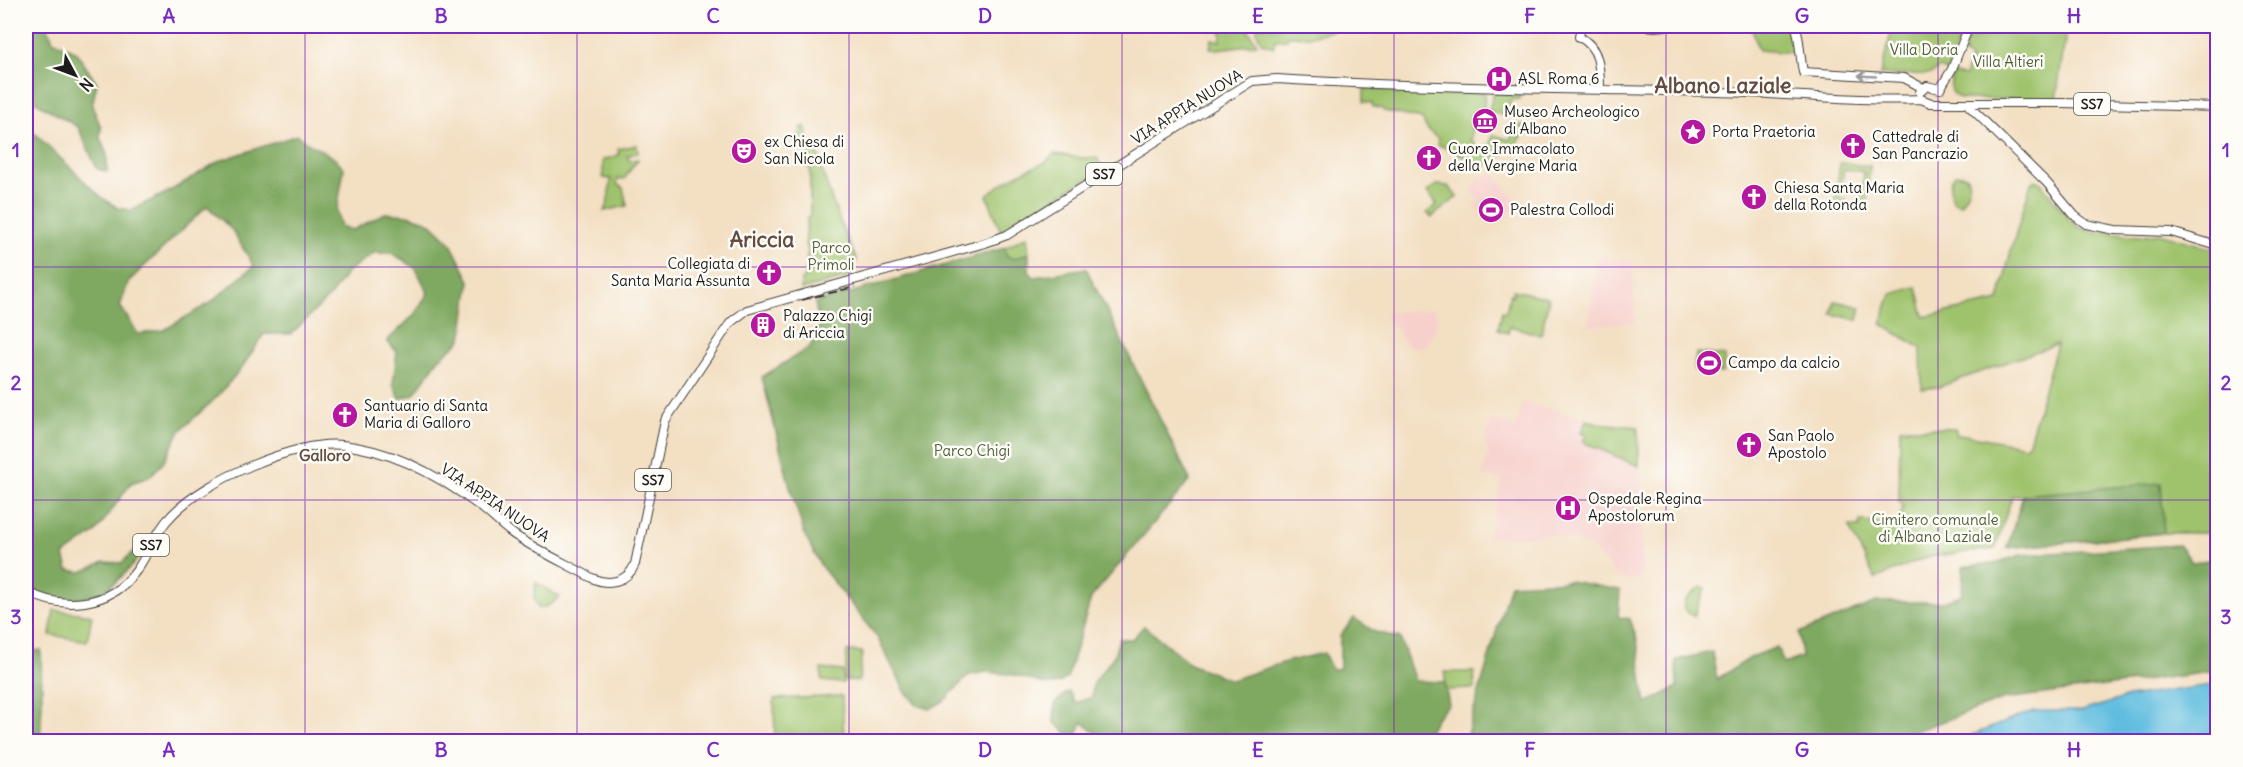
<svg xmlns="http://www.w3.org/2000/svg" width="2243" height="767" font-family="Delius,sans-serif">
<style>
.built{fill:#f7d0cc}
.green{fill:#9fc36c;stroke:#5e7044;stroke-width:1.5}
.forest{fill:#7fa960;stroke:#4e623e;stroke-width:1.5;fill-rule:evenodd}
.water{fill:#61bddf;stroke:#3e6c7e;stroke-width:1.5}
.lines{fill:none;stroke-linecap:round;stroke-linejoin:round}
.major-casing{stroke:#3c3935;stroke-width:10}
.major{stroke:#fff;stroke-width:8}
.rail{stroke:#1c1c1c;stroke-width:1.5;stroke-dasharray:9 4.5;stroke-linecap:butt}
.oneway{stroke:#999}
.grid{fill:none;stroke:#7b2cbf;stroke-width:1.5;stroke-opacity:0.55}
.labels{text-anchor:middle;stroke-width:5;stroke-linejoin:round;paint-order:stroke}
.shield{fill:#fdfcf7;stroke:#605f5e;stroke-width:1.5}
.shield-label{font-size:14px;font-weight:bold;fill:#1c1c1c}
.park-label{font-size:15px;fill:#505f3c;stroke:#fdfcf7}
.poi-label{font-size:15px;fill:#1c1c1c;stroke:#fdfcf7;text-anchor:start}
.street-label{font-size:15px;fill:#1c1c1c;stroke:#fdfcf7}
.neighbourhood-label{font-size:16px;font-weight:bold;fill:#624b42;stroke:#fdfcf7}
.district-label{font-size:21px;font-weight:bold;fill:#624b42;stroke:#fdfcf7}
.neatline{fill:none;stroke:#7b2cbf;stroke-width:2}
.grid-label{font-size:20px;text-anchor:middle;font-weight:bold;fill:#7b2cbf}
</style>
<rect width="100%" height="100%" fill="#fdfcf7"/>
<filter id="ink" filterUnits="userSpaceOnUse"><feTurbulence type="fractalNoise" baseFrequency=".0167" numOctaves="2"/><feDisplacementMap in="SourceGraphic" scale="12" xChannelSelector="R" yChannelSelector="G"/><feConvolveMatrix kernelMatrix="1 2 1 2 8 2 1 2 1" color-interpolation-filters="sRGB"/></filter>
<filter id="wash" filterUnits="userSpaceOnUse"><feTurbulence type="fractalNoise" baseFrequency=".008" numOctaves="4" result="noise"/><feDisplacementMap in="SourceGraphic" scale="24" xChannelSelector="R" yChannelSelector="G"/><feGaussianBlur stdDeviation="1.35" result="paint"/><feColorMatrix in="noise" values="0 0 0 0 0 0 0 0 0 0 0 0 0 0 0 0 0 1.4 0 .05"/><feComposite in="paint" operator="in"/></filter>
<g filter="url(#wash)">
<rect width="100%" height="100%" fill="#f3dfc2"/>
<path class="built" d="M1492,171L1520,205L1494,227L1476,205L1480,201L1471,191L1481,176L1484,178Z
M1596,258L1633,261L1635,322L1589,326Z
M1434,309L1437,317L1435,332L1425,345L1417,348L1409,346L1403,340L1385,314Z
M1523,402L1599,422L1639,426L1643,577L1637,580L1618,578L1592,547L1555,535L1488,538L1502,481L1482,476L1489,452L1484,444L1491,420L1516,427Z"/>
<path class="green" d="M1207,26H1246L1257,44L1218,49L1210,48L1212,39L1220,41L1222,32L1206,28Z
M1257,26H1331L1332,31L1311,36H1287V39L1275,40L1274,47L1262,43L1257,33Z
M1751,26H1792L1797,44L1796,51L1793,53L1759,50Z
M1893,26H1964L1947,71L1940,68L1932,74L1880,75Z
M1973,26H2067L2056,99H1961C1947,93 1949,86 1954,74L1965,76L1970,59L1964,55L1965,53L1963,51Z
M1364,89L1485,93L1484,109L1474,111L1471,140L1478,148L1489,145L1494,135L1510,140L1516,125L1524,126L1525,132C1514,150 1498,160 1478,168L1467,158L1437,144L1439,140L1427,129L1422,119L1384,111L1381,108L1373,107L1372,103L1364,102Z
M1493,93L1520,94L1519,99L1510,100L1509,117L1489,111Z
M805,126L811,148H817C825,187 840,224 857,260L851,272L852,276L801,290V280L806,277L808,247L805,246L807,218L810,217V167H806L805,154L801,151L798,135L802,133L801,128Z
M637,145L638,153L627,156L629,161L638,159V161C632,164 629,174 624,179H618L617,184L623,188L627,206L604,211L607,207L611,179L603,178V160L619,155L618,149Z
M1054,154C1065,155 1089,160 1097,158L1103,168L1001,232L987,195C1000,184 1014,176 1029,169C1043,162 1042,167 1054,154Z
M1840,163L1870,166L1866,210H1853L1857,199L1861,204L1864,172L1844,169L1840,203L1845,198L1847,209H1834Z
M1956,174L1966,176C1972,185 1967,196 1960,204L1954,202C1949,192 1947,182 1956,174Z
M2035,180L2040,182L2070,220L2078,227L2094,232H2108L2138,236L2159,233L2217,250V533H2164L2007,548L2023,496H2012L1995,549L1926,557L1875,579L1851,531L1850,526L1859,527L1860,522L1899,524L1903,505L1899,502L1900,428H1955L1957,435H1967L2025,446L2029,442L2057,344L1939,387L1922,389L1921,348L1881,324L1891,294L1917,287L1924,317L1999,301L2011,250L2031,183Z
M1437,185L1448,186L1457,197L1432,217L1427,213L1437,204L1427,192Z
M1027,236L1029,253L1013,259L1007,256L1004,248Z
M1513,290L1549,298L1541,335L1510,326L1508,333L1498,330L1502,311L1506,312L1510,294L1513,295Z
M1835,301L1861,307L1858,320L1832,314Z
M1696,353L1725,356L1723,373L1694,370Z
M1586,420L1599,423L1638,427L1639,466L1583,442L1586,435L1581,433Z
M536,583L560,597C553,602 547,609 538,608L534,598Z
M1701,587L1705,588L1694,616C1672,606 1690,595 1701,587Z
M54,610L92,615L87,641L50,635Z
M847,651L862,652L859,681L845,680Z
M821,669L843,671V683L822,681Z
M1445,672H1474L1475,689L1445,690Z
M842,696L844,741H775L774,699Z"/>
<path class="forest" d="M26,26H47L53,40L76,52L97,83L92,106L101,127L100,138L107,155V172L97,169L78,127L31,99L26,102Z
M26,125L101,197L118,208L131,210L170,191L219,161L297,135C313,149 329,150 344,168L337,211L341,227L353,230L385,213L408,215L429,222L450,242L470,281L462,339L438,360L414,394L400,399L393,384L397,352L387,341L414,315L428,293L416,269L405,261L391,253H374L348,271L331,295L291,334H264L243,366L217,397L180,431L163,463L149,477L131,483L96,532L64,555L68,570L82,572L104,562L121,563L143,543L148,544C118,590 80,617 26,588ZM207,206L232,230L254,266L210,303L164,330L138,334L120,306L129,281Z
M1004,248L1007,256L1013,259L1029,253V272L1034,277L1086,268L1190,480L1091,598L1067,678L1059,683L1047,685L1015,675L987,672L969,675L944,701L930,709L917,705L906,693L877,637L821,566L805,536L790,487L762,377L810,347L819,326L815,303Z
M2161,483L2164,533L2007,548L2024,495Z
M2178,545L2192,562L2217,559V671L2005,699L1887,741H1442L1445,735L1466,738L1510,584L1570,581L1620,590L1618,617L1630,619L1637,640L1646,704L1677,687L1676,660L1712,652L1717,679L1752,657L1777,647L1784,664L1802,657L1799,633L1876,602H1944L1962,594L1963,567L1998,562L2021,555Z
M1354,618L1375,632L1400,638L1415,681L1444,682L1449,704L1436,718L1423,741H1106L1082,722L1075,740L1054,722L1055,703L1069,691L1075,703L1092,697L1093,683L1114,656L1119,639H1132L1144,626L1192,665L1231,680L1285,662L1324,653L1332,670L1340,668V636Z
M41,650L42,703L40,741H26V653Z"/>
<path class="water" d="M2217,684V741H1957L2033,711H2082L2128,697Z"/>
</g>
<g filter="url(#ink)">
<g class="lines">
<g class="major-casing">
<path id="major" d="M1581,26L1579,37C1600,47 1600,68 1600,89
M1645,26L1655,27L1666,26
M1796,26C1800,42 1800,56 1803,72L1904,78L1923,88
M1940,89L1952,69L1969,26
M1920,92L1927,86L1940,89
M1921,99L1931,103H2062L2218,107
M1967,104L2047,183L2075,216L2086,224L2115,230L2171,232L2218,246
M26,591C62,611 110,607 136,571C149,553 156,530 173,514C205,481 295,440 342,445C392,450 438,475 478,505C491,514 502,527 516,536C540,552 567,564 592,578C608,586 628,582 635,564L665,421L722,335L731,322L747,310L985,243L1007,235L1252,81L1277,79C1423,88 1571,89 1717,92C1785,93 1853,102 1921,99"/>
</g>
<use href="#major" class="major"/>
<path class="rail" d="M2199,26L2218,29
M802,300L855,287"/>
</g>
<defs><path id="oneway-shaft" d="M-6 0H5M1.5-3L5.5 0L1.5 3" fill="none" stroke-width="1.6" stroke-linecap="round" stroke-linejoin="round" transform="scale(1.5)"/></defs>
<use class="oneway" href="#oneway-shaft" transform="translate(1867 76) rotate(-177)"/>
</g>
<path class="grid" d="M305,26V742M577,26V742M849,26V742M1122,26V742M1394,26V742M1666,26V742M1938,26V742M26,267H2218M26,500H2218"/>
<defs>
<g id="hospital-disc" transform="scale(1.35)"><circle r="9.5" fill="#b5179e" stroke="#fdfcf7"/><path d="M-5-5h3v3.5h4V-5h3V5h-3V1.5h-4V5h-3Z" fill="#fff"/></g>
<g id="museum-disc" transform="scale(1.35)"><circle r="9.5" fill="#b5179e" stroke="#fdfcf7"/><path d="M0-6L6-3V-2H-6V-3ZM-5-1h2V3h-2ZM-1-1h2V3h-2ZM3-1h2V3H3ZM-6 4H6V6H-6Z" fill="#fff"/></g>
<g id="sight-disc" transform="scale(1.35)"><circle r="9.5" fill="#b5179e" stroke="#fdfcf7"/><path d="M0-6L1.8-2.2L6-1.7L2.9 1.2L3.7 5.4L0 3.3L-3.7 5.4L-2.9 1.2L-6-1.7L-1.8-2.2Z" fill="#fff"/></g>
<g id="church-disc" transform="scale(1.35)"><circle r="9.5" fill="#b5179e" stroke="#fdfcf7"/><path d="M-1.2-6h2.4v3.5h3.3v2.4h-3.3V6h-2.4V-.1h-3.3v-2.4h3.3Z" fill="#fff"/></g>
<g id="theatre-disc" transform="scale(1.35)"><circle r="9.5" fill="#b5179e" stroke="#fdfcf7"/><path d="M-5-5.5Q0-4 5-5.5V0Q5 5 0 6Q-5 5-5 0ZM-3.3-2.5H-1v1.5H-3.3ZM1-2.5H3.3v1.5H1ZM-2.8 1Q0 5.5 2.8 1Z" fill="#fff"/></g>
<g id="stadium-disc" transform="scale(1.35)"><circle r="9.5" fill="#b5179e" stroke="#fdfcf7"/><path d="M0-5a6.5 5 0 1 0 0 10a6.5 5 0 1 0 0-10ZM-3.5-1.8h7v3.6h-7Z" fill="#fff"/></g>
<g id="building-disc" transform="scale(1.35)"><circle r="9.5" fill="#b5179e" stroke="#fdfcf7"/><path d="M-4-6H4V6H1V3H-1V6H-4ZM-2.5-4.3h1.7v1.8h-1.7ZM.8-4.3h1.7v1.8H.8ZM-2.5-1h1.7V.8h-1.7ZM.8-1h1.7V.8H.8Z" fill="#fff"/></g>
</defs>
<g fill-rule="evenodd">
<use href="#hospital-disc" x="1499" y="79"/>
<use href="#museum-disc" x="1485" y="121"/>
<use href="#sight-disc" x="1693" y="132"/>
<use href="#church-disc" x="1853" y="146"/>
<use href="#theatre-disc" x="744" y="151"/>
<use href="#church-disc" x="1429" y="158"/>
<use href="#church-disc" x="1754" y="197"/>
<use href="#stadium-disc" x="1491" y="210"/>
<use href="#church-disc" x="769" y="273"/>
<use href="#building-disc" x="763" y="325"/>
<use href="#stadium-disc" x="1709" y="363"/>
<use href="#church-disc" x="345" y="415"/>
<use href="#church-disc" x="1749" y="445"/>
<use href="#hospital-disc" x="1568" y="508"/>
</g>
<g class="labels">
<g class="shield">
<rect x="2074" y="93" width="36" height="22" rx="4.5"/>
<rect x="1086" y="163" width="36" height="22" rx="4.5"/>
<rect x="635" y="469" width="36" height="22" rx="4.5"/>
<rect x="133" y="534" width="36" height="22" rx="4.5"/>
</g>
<g class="shield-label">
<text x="2092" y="109">SS7</text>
<text x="1104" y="179">SS7</text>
<text x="653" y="485">SS7</text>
<text x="151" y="550">SS7</text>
</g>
<g class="park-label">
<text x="1924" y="55">Villa Doria</text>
<text x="2008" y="67">Villa Altieri</text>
<text x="831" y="253">Parco<tspan x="831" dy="17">Primoli</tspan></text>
<text x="972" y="456">Parco Chigi</text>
<text x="1935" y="525">Cimitero comunale<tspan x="1935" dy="17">di Albano Laziale</tspan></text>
</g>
<g class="poi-label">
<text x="1518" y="84">ASL Roma 6</text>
<text x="1504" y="117">Museo Archeologico<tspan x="1504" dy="17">di Albano</tspan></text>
<text x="1712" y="137">Porta Praetoria</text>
<text x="1872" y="142">Cattedrale di<tspan x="1872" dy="17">San Pancrazio</tspan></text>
<text x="764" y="147">ex Chiesa di<tspan x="764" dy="17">San Nicola</tspan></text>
<text x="1448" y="154">Cuore Immacolato<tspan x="1448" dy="17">della Vergine Maria</tspan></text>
<text x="1774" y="193">Chiesa Santa Maria<tspan x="1774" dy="17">della Rotonda</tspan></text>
<text x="1510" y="215">Palestra Collodi</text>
<text x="750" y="269" text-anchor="end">Collegiata di<tspan x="750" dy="17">Santa Maria Assunta</tspan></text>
<text x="783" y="321">Palazzo Chigi<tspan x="783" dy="17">di Ariccia</tspan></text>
<text x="1728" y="368">Campo da calcio</text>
<text x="364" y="411">Santuario di Santa<tspan x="364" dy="17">Maria di Galloro</tspan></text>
<text x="1768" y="441">San Paolo<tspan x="1768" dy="17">Apostolo</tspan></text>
<text x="1588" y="504">Ospedale Regina<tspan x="1588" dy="17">Apostolorum</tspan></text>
</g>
<g class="street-label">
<text transform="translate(1187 107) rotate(-32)" y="5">VIA APPIA NUOVA</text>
<text transform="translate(495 503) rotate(34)" y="5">VIA APPIA NUOVA</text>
</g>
<g class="neighbourhood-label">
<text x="325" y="461">Galloro</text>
</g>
<g class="district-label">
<text x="1723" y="93">Albano Laziale</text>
<text x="762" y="247">Ariccia</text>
</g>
</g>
<rect width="2243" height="767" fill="none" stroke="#fdfcf7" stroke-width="66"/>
<g transform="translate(75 75) rotate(131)" stroke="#fdfcf7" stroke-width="4.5" paint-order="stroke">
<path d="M0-4.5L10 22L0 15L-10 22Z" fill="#1c1c1c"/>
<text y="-9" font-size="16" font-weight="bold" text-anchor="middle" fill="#1c1c1c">N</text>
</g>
<rect x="33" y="33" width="2177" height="701" class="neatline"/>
<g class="grid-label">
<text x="169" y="23">A</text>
<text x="441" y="23">B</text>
<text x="713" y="23">C</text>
<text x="985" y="23">D</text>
<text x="1258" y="23">E</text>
<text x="1530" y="23">F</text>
<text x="1802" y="23">G</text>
<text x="2074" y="23">H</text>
<text x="16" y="157">1</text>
<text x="2226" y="157">1</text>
<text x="16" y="390">2</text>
<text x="2226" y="390">2</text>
<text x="16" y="624">3</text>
<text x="2226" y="624">3</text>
<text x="169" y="757">A</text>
<text x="441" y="757">B</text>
<text x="713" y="757">C</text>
<text x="985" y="757">D</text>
<text x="1258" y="757">E</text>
<text x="1530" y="757">F</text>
<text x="1802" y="757">G</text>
<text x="2074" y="757">H</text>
</g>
</svg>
